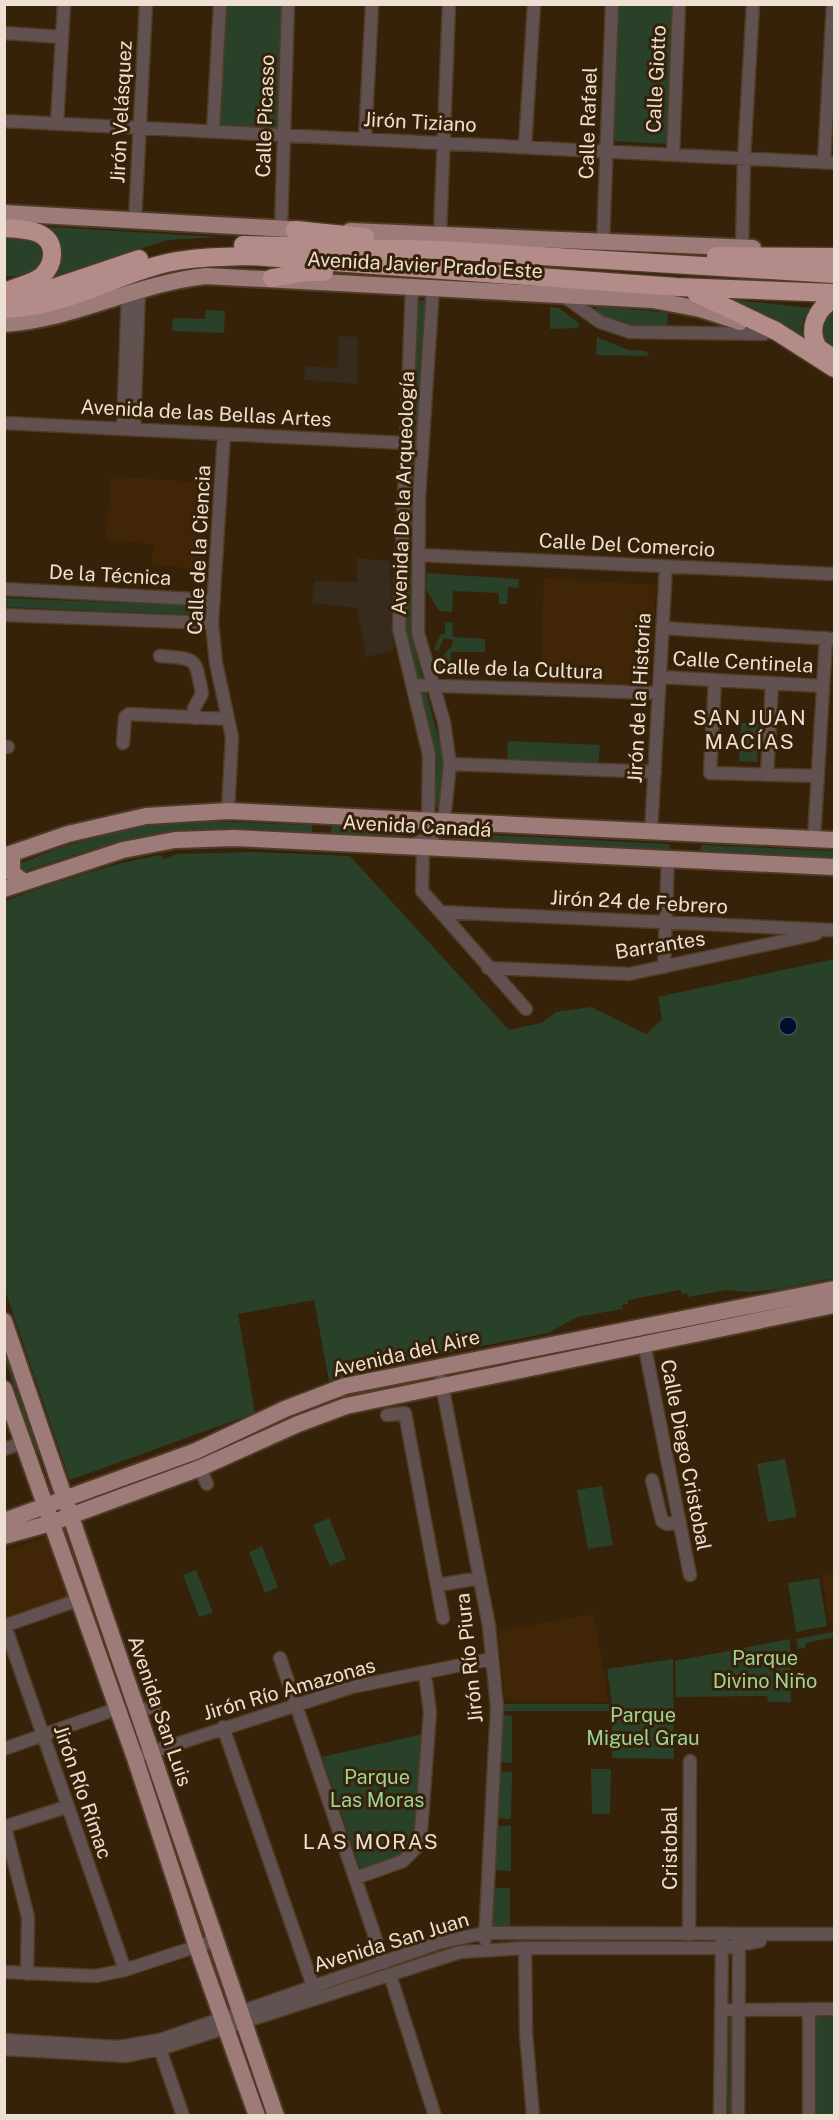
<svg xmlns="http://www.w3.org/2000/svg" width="839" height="2120" font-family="'Public Sans',sans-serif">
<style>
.built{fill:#402607}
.industrial{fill:#362b1c}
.green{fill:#2a4129}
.water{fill:#000e2d;stroke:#474d5e;stroke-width:1.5}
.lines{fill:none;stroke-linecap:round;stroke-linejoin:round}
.minor-casing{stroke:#503c25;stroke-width:15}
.major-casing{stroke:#503c25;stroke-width:20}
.highway-casing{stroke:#503c25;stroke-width:21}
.minor{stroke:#615150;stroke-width:12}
.major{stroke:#9c7b79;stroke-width:16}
.highway{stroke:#b38c89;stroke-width:18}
.labels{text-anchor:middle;stroke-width:6;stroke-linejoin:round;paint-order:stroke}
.street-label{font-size:20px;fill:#eddfd1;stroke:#362109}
.park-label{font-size:20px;fill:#9dd398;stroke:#362109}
.neighbourhood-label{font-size:21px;letter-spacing:1.5px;fill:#eddfd1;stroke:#362109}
</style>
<rect width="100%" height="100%" fill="#362109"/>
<path class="built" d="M111,476L206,483L199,569L152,565L153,544L106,540Z
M544,578L656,585L650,690L540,684Z
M48,1536L68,1596L5,1618L4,1551Z
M834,1572V1623L830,1624L821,1575Z
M594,1614L608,1702L505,1700L498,1631Z"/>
<path class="industrial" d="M339,336L358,337L357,384L304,380L305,366L337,368Z
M357,558L390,561L394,650L366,657L357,608L312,603L314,581L357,582Z"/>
<path class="green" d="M224,5H285L280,131L217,127Z
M616,5H674L669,144L611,141Z
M50,227L220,237L168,240L52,277L54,235Z
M4,237L29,240L40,246L43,262L31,276H5Z
M727,299L812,308L805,316L801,329L810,347Z
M417,300H427L412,529H407Z
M598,306L668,313L667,329C641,328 621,326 596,314L595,309Z
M550,307L559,308L579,323L578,328L550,329Z
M206,310L225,311L224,333L172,331L173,318L205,319Z
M834,313V353L821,337L826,318Z
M597,337L628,350L646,351L649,356L596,355Z
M406,562L411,563V610L416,653L444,760L440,808L434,806L437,764L417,692L405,632Z
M427,573L519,579L518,588L508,587L507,604H499V593L453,591L452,612L439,611L426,589Z
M5,598L200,606V615L5,607Z
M452,622L453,637L485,639V652H451L450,674L440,673L438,661L452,646L453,640L444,638L438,651L434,649L441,634H445V623Z
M741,723L759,724L757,762L739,761Z
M508,741L600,745L598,766L507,761Z
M201,821L312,825V834L148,837L96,848L22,872L17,865L58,848L137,826Z
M332,826L406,830L404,838L330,835Z
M452,833L669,844L671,849L668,853L453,842Z
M701,845L834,851V860L700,854Z
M255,852L350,856L509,1030L541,1023L556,1012L591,1007L646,1034L662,1019L658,997L834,959V1278L780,1289L750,1292L726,1290L688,1297L687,1293L682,1294L680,1290L628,1300V1304L622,1305L623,1309L577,1317L548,1333L407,1361L406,1357L388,1361L387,1365L329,1381L314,1300L238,1314L255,1413L70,1480L5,1290V901C56,882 105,865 160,855L164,859L177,854Z
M4,1336L58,1492L51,1494L44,1460L35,1449L5,1360Z
M431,1372L433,1383L286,1424L283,1417L337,1395Z
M785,1459L797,1517L768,1522L757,1464Z
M602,1486L613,1545L588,1549L577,1490Z
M329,1518L346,1559L330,1566L313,1525Z
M69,1532L106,1634L98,1636L62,1534Z
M262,1546L278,1587L265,1593L249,1552Z
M196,1570L213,1613L199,1617L183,1575Z
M819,1578L827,1626L796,1632L788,1583Z
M834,1632V1637L806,1643L805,1648L798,1649L796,1639Z
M790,1639L791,1702H768L767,1696L676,1697L675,1661Z
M673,1659L674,1759L612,1758V1702L607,1669Z
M501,1704H609L610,1711H501Z
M503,1715L512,1716V1763L501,1762Z
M423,1734L417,1837C409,1861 383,1864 361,1871L322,1757Z
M150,1764L210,1935L205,1939L202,1937L146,1765Z
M591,1769H611L610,1814H592Z
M499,1771L512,1772L511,1819L496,1818Z
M495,1826H511V1871L493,1870Z
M492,1888H510V1929L490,1927Z
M729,2015H734V2115L728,2116Z
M813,2017H834V2115H814Z"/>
<path class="water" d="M779 1026a9 9 0 1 1 18 0a9 9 0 1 1-18 0Z"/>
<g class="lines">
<g class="minor-casing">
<path id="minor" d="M4,33L62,37
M4,121L834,163
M57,123L64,4
M213,131L220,4
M365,139L372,4
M525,147L534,4
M673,154L679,4
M824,162L833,4
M135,220L146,4
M281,229L288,4
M440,235L449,4
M603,243L612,4
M742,248L744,158L753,4
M412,286L399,629L429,755L428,827
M562,295L600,322L630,332L764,334
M4,423L405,443
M123,428L128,292
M134,429L139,289
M224,434L212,623L216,663L232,737L228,811
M418,555L834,574
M4,589L214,600
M4,615L212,623
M663,628L834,639
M160,656C198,659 195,657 202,694L194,708L195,718
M660,677L823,686
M715,680L710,773L818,776
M412,685L659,693
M123,743L125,717L129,714L228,719
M4,747H8
M450,764L655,772
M767,775L772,683
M651,832L666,566
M814,839L826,638
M412,845L433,836L444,821L450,764L444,722L418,633L419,498L433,287
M423,847L422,891L526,1009
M441,912L834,930
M664,967L668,858
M488,968L629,974L816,934
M644,1343L690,1575
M441,1380L489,1626L497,1708L485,1939
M387,1415L405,1413L443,1618
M4,1449L23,1443
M200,1468L207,1484
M652,1480L662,1521L667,1524L680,1522
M438,1585L480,1578
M4,1626L78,1600
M5,1626L125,1970
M280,1658L384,1963
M137,1712L155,1706
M223,1727L313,1986
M4,1749L116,1709
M146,1754L352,1687L491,1659
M4,1827L66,1807
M5,1827L28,1917L27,1974
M356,1878L403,1861L420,1844L430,1712L425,1674
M689,1935L690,1761
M525,1948L526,2033L533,2116
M4,1972L96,1976L125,1970L216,1940
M390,1975L435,2116
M809,2009V2116
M731,2010L834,2009
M4,2040L119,2047L160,2040L441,1942L485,1933L834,1934
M4,2049L126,2056L160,2049L460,1952L525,1948H722L760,1941
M160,2049L183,2116
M720,2116L722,1941
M738,2116L739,1937"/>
</g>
<g class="major-casing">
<path id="major" d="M4,213L306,230
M350,231L753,248
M4,324C76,319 134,284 206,276L653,300L700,309L740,322
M12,854V873L24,882
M4,856L68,834L146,816L228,811L834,840
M4,889L123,850L175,840L234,838L834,867
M4,1321L276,2116
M4,1389L135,1758L197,1947L257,2116
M4,1521L196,1451L285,1409L345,1386L834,1289
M4,1536L51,1523L200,1468L298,1424L346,1406L834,1305"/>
</g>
<g class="highway-casing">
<path id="highway" d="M4,228C23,229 53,229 52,255C52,263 48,270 42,276C34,283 18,286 7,291
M295,230L365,237
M243,245L443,250L834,274
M716,256L834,257
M272,278L307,272H324
M696,293L776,331L834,368
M4,296L44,291L139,259
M4,309C59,307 98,284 149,268C181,257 216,257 250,256L677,287L834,293
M833,358L818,348C807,329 816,309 834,299"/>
</g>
<use href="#minor" class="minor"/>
<use href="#major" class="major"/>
<use href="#highway" class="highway"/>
</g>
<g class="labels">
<g class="street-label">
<text transform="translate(656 79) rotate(-87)" y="7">Calle Giotto</text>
<text transform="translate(121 112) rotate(-87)" y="7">Jirón Velásquez</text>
<text transform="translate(265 116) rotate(-88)" y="7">Calle Picasso</text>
<text transform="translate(420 122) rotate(3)" y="7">Jirón Tiziano</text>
<text transform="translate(588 123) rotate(-88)" y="7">Calle Rafael</text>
<text transform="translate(425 265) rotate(3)" y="7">Avenida Javier Prado Este</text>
<text transform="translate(206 413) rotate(3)" y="7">Avenida de las Bellas Artes</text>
<text transform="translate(403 493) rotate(-88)" y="7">Avenida De la Arqueología</text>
<text transform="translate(627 545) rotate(3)" y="7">Calle Del Comercio</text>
<text transform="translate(199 550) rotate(-87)" y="7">Calle de la Ciencia</text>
<text transform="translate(110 575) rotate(3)" y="7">De la Técnica</text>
<text transform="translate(743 662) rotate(3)" y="7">Calle Centinela</text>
<text transform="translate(518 669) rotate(2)" y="7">Calle de la Cultura</text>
<text transform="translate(639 698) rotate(-87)" y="7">Jirón de la Historia</text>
<text transform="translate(417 826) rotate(3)" y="7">Avenida Canadá</text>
<text transform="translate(639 902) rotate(3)" y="7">Jirón 24 de Febrero</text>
<text transform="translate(660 945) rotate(-9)" y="7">Barrantes</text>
<text transform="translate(406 1353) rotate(-13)" y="7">Avenida del Aire</text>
<text transform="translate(686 1455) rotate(79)" y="7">Calle Diego Cristobal</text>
<text transform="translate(469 1658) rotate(-96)" y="7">Jirón Río Piura</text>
<text transform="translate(289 1689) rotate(-16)" y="7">Jirón Río Amazonas</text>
<text transform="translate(160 1711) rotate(71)" y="7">Avenida San Luis</text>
<text transform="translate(83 1792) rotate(71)" y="7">Jirón Río Rímac</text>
<text transform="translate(670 1848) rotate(-90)" y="7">Cristobal</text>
<text transform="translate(391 1942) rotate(-17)" y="7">Avenida San Juan</text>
</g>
<g class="park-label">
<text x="765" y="1665">Parque<tspan x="765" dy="23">Divino Niño</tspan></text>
<text x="643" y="1722">Parque<tspan x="643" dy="23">Miguel Grau</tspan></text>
<text x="377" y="1784">Parque<tspan x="377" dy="23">Las Moras</tspan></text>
</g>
<g class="neighbourhood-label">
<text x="750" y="725">SAN JUAN<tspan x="750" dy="24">MACÍAS</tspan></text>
<text x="371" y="1849">LAS MORAS</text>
</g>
</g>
<rect width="839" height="2120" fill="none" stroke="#eddfd1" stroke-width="12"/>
</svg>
